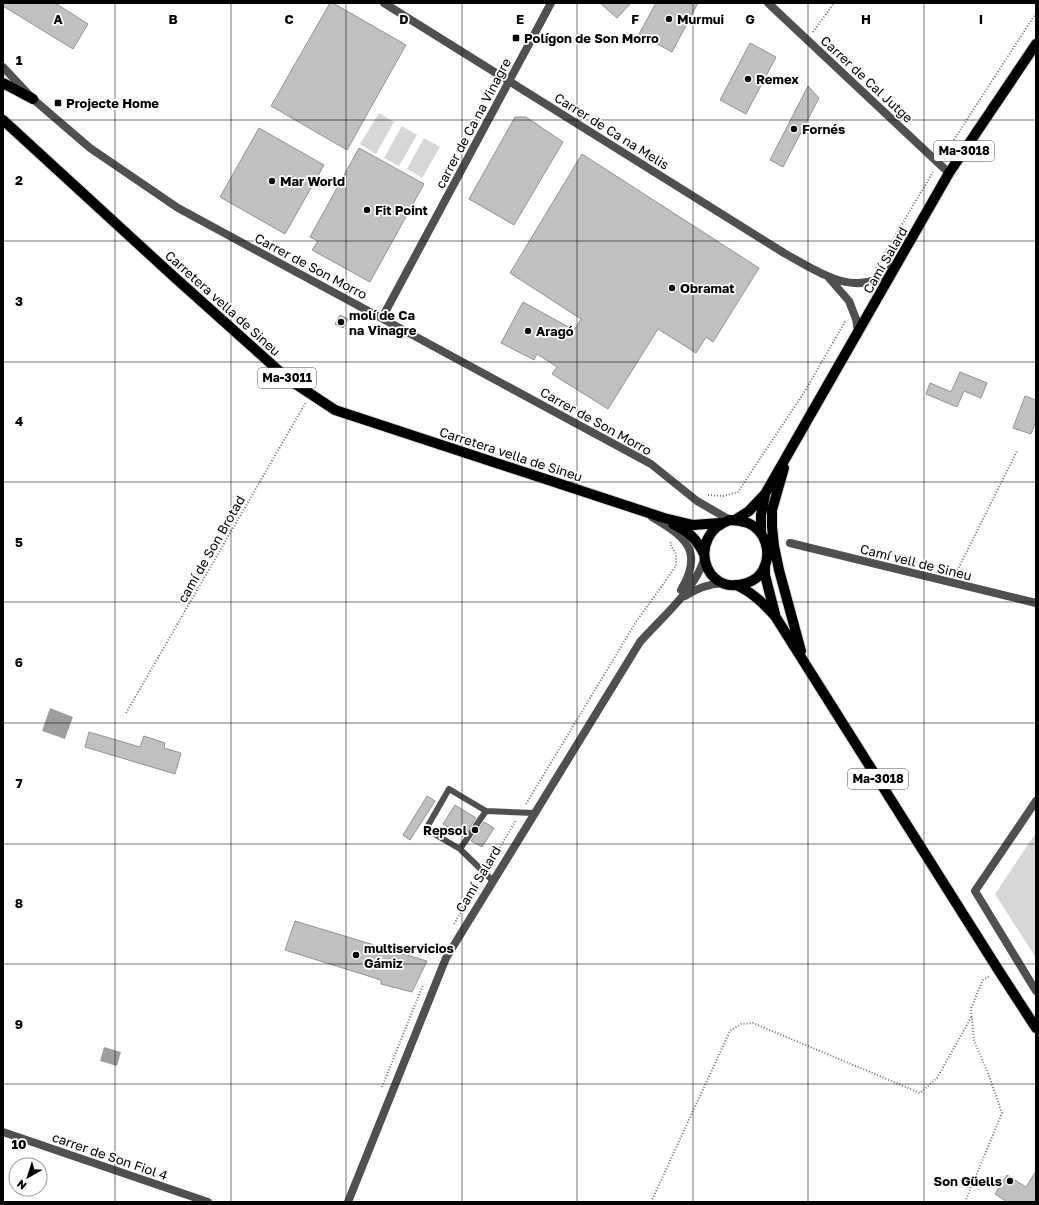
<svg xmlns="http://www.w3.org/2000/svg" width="1039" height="1205" font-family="'Golos Text',sans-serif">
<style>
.green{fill:#d7d7d7}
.water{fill:#9e9e9e}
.building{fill:#c0c0c0;stroke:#949494}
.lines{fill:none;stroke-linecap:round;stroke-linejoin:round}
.primary-casing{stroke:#dbdbdb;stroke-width:12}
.path{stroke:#727272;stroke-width:2;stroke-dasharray:1 2;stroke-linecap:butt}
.service{stroke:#505050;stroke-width:6}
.minor{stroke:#505050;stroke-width:8}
.primary{stroke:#000;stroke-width:10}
.grid{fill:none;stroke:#000;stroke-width:1;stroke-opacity:0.55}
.poi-dot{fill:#000;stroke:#fff;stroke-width:1.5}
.labels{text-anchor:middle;stroke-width:3.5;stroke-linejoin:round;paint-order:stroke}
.shield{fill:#fff;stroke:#4c4c4c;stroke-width:1}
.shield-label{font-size:12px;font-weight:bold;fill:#000}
.poi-label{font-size:13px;font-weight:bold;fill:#000;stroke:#fff;text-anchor:start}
.street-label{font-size:13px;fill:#000;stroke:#fff}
.grid-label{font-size:13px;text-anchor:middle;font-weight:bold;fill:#000;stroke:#fff;stroke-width:3.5;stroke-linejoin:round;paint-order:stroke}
</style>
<rect width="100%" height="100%" fill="#fff"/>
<path class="green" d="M379,113L394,122L376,154L360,144Z
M402,126L417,135L399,166L384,158Z
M424,138L440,147L422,178L407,169Z
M1035,834H1036V958L995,894Z"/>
<path class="water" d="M50,708L73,717L65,739L42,731Z
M104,1047L121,1052L117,1066L100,1061Z"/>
<path class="building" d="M3,3H55L88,24L73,49L3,6Z
M330,3H333L406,45L347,150L271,106Z
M600,3H631L617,18Z
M656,3H698L672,52L639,34Z
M750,43L776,57L746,114L720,100Z
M808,86L819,98L783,167L770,160Z
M515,117H526L563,142L514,225L469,199Z
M259,128L324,165L285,234L220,197Z
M359,148L424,184L370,282L312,250L318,241L310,237Z
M582,154L759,268L713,342L706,337L696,353L658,329L608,409L552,374L557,367L537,354L534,360L501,343L523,302L574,330L581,319L510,273Z
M340,315L348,319L343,328L335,324Z
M960,372L987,383L981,398L964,391L957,407L926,394L930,383L951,392Z
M1025,396L1036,400V421L1031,434L1013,428Z
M89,732L140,747L144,736L165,743L164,748L181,753L175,774L85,747Z
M427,796L435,801L410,840L403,835Z
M455,805L476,818L464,836L443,824Z
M484,822L494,828L482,847L471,841Z
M295,921L427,961L412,992L381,984V980L285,950Z
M1036,1171V1202H1007L995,1194L1007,1175L1026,1187Z"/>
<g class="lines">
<g class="primary-casing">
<path id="primary" d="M3,83L33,99
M3,120L172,275L288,379L335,410L664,518L693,525L720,523
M784,468L772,510V527L774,546L779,570L801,651
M730,520C736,520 742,521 748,523C766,531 772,553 763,570C760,576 753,581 747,583C702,598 687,534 730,520Z
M735,520L749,511L765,494L949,173L1036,44
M673,524C689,532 696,538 704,554
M761,532V515L765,495
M765,565V575L775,614
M736,585C752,592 763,603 775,616L999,971L1036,1028"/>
</g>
<path class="path" d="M813,32L834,3
M944,155L1036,13
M876,268L933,172
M708,495L723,496L738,492L805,391L846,320
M956,573L1017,451
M126,713L306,402
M526,804L636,622L676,566V554L670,544L671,542
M489,866L516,820
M454,924L480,880
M382,1087L423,985
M651,1202L730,1031L741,1024L753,1023L920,1093L937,1078L972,1016
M965,1202L1002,1113L988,1073L974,1041L971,1008L983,980L990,976"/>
<path class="service" d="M460,849L426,829L449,789L486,811
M493,881L460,849L486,811L534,813"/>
<path class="minor" d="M384,3L784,253C810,267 844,292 875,280C882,278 889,270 894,265
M768,3L949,173
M3,67L33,99L90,148L178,208L651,464L697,501L730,520
M829,278L849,301L856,319L858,331
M382,318L551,3
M652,517C684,536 705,550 681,590
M790,543L1036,603
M685,596C697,588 708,584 723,583
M1036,801L975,891L1036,991
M3,1132L208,1202
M348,1202L446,958L640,642C662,617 693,592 704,560"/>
<use href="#primary" class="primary"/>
</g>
<path class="grid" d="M115,3V1202M231,3V1202M346,3V1202M462,3V1202M577,3V1202M693,3V1202M808,3V1202M924,3V1202M3,120H1036M3,241H1036M3,362H1036M3,482H1036M3,602H1036M3,723H1036M3,844H1036M3,964H1036M3,1084H1036"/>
<g class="poi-dot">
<circle cx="669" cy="19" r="4"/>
<rect x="512" y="34" width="8" height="8" rx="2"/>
<circle cx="748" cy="79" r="4"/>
<rect x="54" y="99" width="8" height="8" rx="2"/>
<circle cx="794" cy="129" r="4"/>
<circle cx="272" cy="181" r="4"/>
<circle cx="367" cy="210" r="4"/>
<circle cx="672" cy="288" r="4"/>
<circle cx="341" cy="322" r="4"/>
<circle cx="528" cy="331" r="4"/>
<circle cx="475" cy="830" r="4"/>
<circle cx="356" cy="955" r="4"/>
<circle cx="1010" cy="1181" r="4"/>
</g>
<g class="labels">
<g class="shield">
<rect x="934" y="141" width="60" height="20" rx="3"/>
<rect x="258" y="368" width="58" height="20" rx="3"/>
<rect x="848" y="769" width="60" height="20" rx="3"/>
</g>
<g class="shield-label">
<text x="964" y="155">Ma-3018</text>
<text x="287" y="382">Ma-3011</text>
<text x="878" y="783">Ma-3018</text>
</g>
<g class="poi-label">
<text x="677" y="24">Murmui</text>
<text x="524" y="43">Polígon de Son Morro</text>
<text x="756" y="84">Remex</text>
<text x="66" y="108">Projecte Home</text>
<text x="802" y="134">Fornés</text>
<text x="280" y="186">Mar World</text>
<text x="375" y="215">Fit Point</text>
<text x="680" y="293">Obramat</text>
<text x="349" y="320">molí de Ca<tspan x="349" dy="15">na Vinagre</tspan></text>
<text x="536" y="336">Aragó</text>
<text x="467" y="835" text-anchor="end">Repsol</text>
<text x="364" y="953">multiservicios<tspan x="364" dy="15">Gámiz</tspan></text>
<text x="1002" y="1186" text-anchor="end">Son Güells</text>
</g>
<g class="street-label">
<text transform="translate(867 79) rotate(43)" y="5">Carrer de Cal Jutge</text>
<text transform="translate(473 123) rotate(-62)" y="5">carrer de Ca na Vinagre</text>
<text transform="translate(612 131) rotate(32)" y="5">Carrer de Ca na Melis</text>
<text transform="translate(885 260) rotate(-60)" y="5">Camí Salard</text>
<text transform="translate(311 266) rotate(28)" y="5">Carrer de Son Morro</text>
<text transform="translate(223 303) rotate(42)" y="5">Carretera vella de Sineu</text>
<text transform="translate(596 421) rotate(29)" y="5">Carrer de Son Morro</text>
<text transform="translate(511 454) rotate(18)" y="5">Carretera vella de Sineu</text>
<text transform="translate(211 549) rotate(-60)" y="5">camí de Son Brotad</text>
<text transform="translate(916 562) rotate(14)" y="5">Camí vell de Sineu</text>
<text transform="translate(478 879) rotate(-59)" y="5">Camí Salard</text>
<text transform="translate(110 1156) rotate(19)" y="5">carrer de Son Fiol 4</text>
</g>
</g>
<g class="grid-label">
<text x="58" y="24">A</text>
<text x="173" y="24">B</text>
<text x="289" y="24">C</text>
<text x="404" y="24">D</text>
<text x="520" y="24">E</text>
<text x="635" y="24">F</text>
<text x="750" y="24">G</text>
<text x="866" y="24">H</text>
<text x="981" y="24">I</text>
<text x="19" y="65">1</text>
<text x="19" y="185">2</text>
<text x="19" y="306">3</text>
<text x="19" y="426">4</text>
<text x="19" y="547">5</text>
<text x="19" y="667">6</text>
<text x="19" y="788">7</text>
<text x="19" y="908">8</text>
<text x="19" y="1029">9</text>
<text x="19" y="1149">10</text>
</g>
<rect width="1039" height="1205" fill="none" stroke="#000000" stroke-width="8"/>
<g transform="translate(28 1177) rotate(219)"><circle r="19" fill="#ffffff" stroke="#999999"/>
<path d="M0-3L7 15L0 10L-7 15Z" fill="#000000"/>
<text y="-6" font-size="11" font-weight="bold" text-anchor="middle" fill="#000000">N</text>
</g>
</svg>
